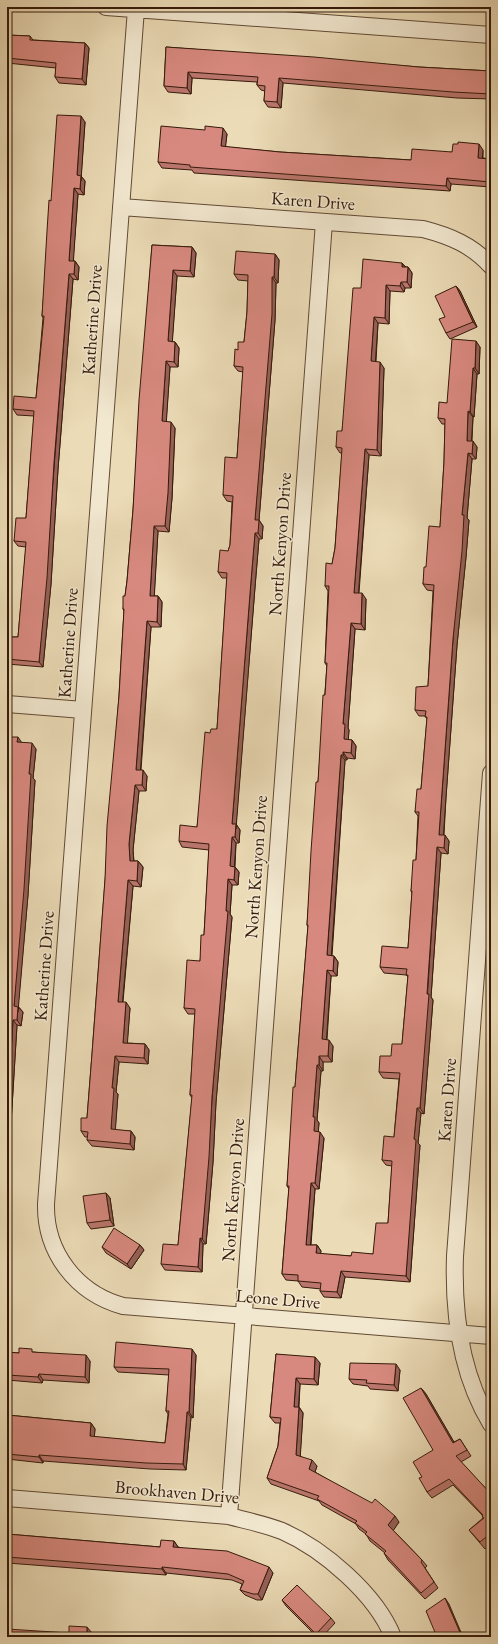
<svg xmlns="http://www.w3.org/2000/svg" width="498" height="1644" font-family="'EB Garamond',serif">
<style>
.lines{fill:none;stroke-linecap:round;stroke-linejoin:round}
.minor-casing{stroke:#624a35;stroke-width:18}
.minor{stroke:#f2e8d0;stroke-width:16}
.wall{fill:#ba766d;stroke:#351a0a}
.shaded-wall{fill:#976059;stroke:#351a0a}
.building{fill:#d8897f;stroke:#351a0a}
.labels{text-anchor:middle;stroke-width:3;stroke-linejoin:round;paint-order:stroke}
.street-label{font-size:18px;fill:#351a0a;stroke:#f2e8d0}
</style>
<rect width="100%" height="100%" fill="#ebdbb6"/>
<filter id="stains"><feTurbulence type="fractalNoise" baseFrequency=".005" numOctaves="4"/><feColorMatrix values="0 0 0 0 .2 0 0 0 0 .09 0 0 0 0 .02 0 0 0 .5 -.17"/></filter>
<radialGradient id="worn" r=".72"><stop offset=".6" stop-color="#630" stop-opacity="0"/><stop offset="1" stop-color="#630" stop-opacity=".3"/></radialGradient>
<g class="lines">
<g class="minor-casing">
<path id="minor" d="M106,7L491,35
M136,9L46,1204C45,1252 76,1293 123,1306L491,1336
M121,207L423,229C450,236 472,245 491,266
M7,704L83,710
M491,773L455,1256C453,1314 461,1375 491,1424
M7,1498L229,1516C247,1521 264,1524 282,1531C323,1549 376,1594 393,1637
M229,1516L324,222"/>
</g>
<use href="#minor" class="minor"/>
</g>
<path class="wall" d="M7,35L30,36L33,40L85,43L89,48L86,85L59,83L55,77L56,68L7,63Z
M166,47L419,67L491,71V99L457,98L283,83L281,108L268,107L264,101L265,91L261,90L257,85V82L192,78L191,94L168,92L164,86Z
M85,122L81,176L85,181L84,195L78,194L73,261H75L79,267L78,280L73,279L58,469L51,584L43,667L7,664V637H18L26,547L18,546L14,541L26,518L34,416L17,415L13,409L36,398L43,318L42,316L51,201Z
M227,134L225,147L280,152L411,160L452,152L483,150V158L491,159V187L451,184L450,191L194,173L192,170L162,168L158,162Z
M152,245L192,247L196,253L194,277L177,276L172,342H175L179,348L178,367H170L166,422L175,428L172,498L169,532L158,531L154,596H158L162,602L161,627H151L141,770L147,776L146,791H139L133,850L134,861H138L143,867L141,887L133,886L123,1002L130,1008L127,1043L145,1044L149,1050L148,1064L119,1062L116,1092L118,1094L115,1130L131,1131L135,1137L134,1150L92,1146L87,1140L88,1137H85L81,1131L87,1118L92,1054L119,696L124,611L123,609L125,596L127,581L133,510Z
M275,254L279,260L278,283H276L275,320L259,520L263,526L262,539H259L255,587L236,824L240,830L239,843H236L235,867L239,872L238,885H232L230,914L232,917L216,1102L213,1162L207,1233L206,1244H203L202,1272L165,1270L161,1264L178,1245L192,1098L190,1095L195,1014H188L184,1008L200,961L204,935L209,850L182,847L179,841L197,827L210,733L217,729L227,578H222L218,572L228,551L230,545L232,502L227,501L223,495L237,458L243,372L238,371L234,366L238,350L244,342L247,312L248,281L238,280L234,274Z
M402,263L406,267H408L412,273L411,288H405L404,292L390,291L389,324L378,323L376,362L384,368L381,456L369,455L359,593L366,599L365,630L355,629L348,728L349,730L348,740H352L356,746L355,759L347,758V760H345L332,956H334L338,962L337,976H331L327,1040L333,1046L332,1062H323V1071H321L317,1120L319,1123L318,1132L324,1138L319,1189H315L311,1245H317L321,1251L320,1254L351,1256L373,1254L388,1223L392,1166L386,1165L382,1160L394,1137L399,1079L383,1078L379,1072L391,1056L402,1044L408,977L406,975L384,973L380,967L408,948L412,893L411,891L416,860L418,816L415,812L421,789L427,719L425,716H419L415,710L428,686L433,591L427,590L423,584L426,567L440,527L444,462L445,424H442L438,418L480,347L479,374H477L474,417H473L472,441L477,447L476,459H472L467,518L469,520L466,557L457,645L446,797L444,835L449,841L448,854L441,853L431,997L433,1000L424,1114L421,1113L418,1143L420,1145L410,1282L345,1277L341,1298L324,1297L320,1291L321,1289L302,1287L298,1281L286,1280L282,1274L289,1189L287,1186L308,927L307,925L327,666L325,663L328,591L325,586L332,564L335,548L342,453H340L336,447L342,431L361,288Z
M456,286L460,291L477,327L450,339L446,333L445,317Z
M7,737L36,749L33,778L35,780L28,895L18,1006L23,1012L21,1026L17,1025L9,1156H7V784L8,769H7Z
M106,1193L110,1198L114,1226L91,1229L87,1223Z
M140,1245L144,1250L131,1269L106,1253L102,1247Z
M7,1352L19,1353L34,1352L90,1361L89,1383L43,1380L42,1383L7,1380Z
M276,1354L320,1363L318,1385L300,1384L299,1407L303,1413L300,1456L317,1466L315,1472L399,1522L393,1530L422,1560L427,1566L425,1568L438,1588L425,1599L388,1560L384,1553H385L370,1541L366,1534L359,1529L356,1524L322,1505L319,1501L271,1484L267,1478L278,1446L280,1423H275L270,1417Z
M196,1355L193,1418L191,1417L186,1470L150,1469L43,1461V1463L7,1459V1415L91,1423L95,1429L94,1437L165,1443L168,1414L166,1411L169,1375L118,1372L114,1367Z
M400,1370L398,1391L370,1389L368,1386L353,1384L349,1379Z
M421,1388L426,1394L454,1442L460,1439L471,1456L461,1462L491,1494V1543L485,1549L474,1536L469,1530L483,1518L482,1515L453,1485L432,1498L427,1492L422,1477L433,1450Z
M7,1534L160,1547L174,1541L178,1547L273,1573L262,1600H257L245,1595L240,1590L242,1584L232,1580L166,1573V1575L7,1563Z
M282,1600L331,1618L335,1623L322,1637H317L286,1606Z"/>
<path class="shaded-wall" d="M85,43L89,48L86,85L82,79Z
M188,72L192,78L191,94L187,88Z
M279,78L283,83L281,108L277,102Z
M81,116L85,122L81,181L77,175Z
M223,128L227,134L225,152L221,146Z
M479,144L483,150L482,164L478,158Z
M81,176L85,181L84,195L80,189Z
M447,178L451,184L450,191L446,186Z
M74,188L78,194L73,267L69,261Z
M192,247L196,253L194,277L190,271Z
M275,254L279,260L278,283L274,277Z
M75,261L79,267L78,280L74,274Z
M402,263L406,268L402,267Z
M408,267L412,273L411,288L407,282Z
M173,270L177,276L172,347L168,341Z
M69,274L73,279L58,469L51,584L43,667L39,662Z
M272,277L276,283L275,320L259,520L263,526L262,539L258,533L255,520Z
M401,282L405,288L404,292L400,286Z
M386,285L390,291L389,324L385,318Z
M456,286L460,291L477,327L473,322Z
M374,317L378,323L375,367L371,361Z
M476,341L480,347L479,374L475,368Z
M175,342L179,348L178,367L174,362Z
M166,361L170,367L166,427L162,421Z
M380,362L384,368L381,456L377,450Z
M473,368L477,374L474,417L470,412Z
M468,411L473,417L471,447L467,441Z
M171,422L175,428L172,498L169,532L165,526Z
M473,441L477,447L476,459L472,454Z
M365,449L369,455L358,599L354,593Z
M468,453L472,459L467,518L469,520L466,557L457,645L446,797L443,841L439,835L442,792L462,515Z
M154,526L158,531L154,602L150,596Z
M255,533L259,539L255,587L236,829L232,824L251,581Z
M362,593L366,599L365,630L361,624Z
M158,596L162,602L161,627L157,622Z
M147,621L151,627L140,776L136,770Z
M351,623L355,629L348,728L349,730L348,745L344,739L343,724Z
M18,737L22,743L17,742Z
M352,740L356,746L355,759L351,753Z
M32,743L36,749L33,778L35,780L28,895L18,1012L14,1006L29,774Z
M343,752L347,758V760L343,755Z
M341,755L345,760L331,961L327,955Z
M143,770L147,776L146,791L142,785Z
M135,785L139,791L133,850L134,866L130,861L129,844Z
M236,824L240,830L239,843L235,837Z
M445,835L449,841L448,854L444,848Z
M232,837L236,843L234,872L230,866Z
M437,847L441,853L431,997L433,1000L424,1114L420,1108Z
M138,861L143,867L141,887L137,881Z
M235,867L239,872L238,885L234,880Z
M228,879L232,885L230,914L232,917L216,1102L213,1162L206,1244L202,1239Z
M128,880L133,886L122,1007L118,1002Z
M334,956L338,962L337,976L333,971Z
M327,970L331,976L326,1045L322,1039Z
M126,1002L130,1008L127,1049L123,1043Z
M18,1007L23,1012L21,1026L17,1020Z
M13,1020L17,1025L9,1156L7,1153V1119Z
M329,1040L333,1046L332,1062L328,1056Z
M145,1044L149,1050L148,1064L144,1058Z
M115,1056L119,1062L116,1092L118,1094L115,1135L111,1129L112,1088Z
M319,1056L323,1062V1071L319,1065Z
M317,1065L321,1071L317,1120L319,1123L318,1137L314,1131L313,1117Z
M417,1108L421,1113L418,1143L420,1145L410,1282L406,1276L414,1139Z
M131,1131L135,1137L134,1150L130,1144Z
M320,1132L324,1138L319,1189L315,1183Z
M311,1183L315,1189L310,1250L306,1245Z
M106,1193L110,1198L114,1226L110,1220Z
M200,1238L203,1244L202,1272L198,1267Z
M140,1245L144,1250L131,1269L127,1264Z
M317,1245L321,1251L320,1259L316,1253Z
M341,1271L345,1277L341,1298L337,1292Z
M192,1349L196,1355L193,1418L189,1412Z
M86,1355L90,1361L89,1383L85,1377Z
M315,1357L320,1363L318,1385L314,1379Z
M396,1364L400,1370L398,1391L394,1385Z
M39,1374L43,1380L42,1383L38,1377Z
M296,1378L300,1384L298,1413L294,1407Z
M421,1388L426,1394L458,1449L453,1443Z
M299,1407L303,1413L300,1461L296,1455Z
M187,1412L191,1417L186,1470L183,1464Z
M91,1423L95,1429L94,1442L90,1436Z
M39,1455L43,1461V1463L39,1457Z
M312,1460L317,1466L314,1475L309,1469Z
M395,1516L399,1522L393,1531L388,1525Z
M174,1541L178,1547L177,1553L173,1547Z
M162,1567L166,1573V1575L162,1569Z
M269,1567L273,1573L262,1600L258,1594Z
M445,1598L449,1604L463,1637H462Z
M87,1627L92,1633L91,1637L87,1635Z"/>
<path class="building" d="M7,35L30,36V40L85,43L82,79L55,77L56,63L7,58Z
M166,47L314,57L419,67L491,71V94L453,92L279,78L277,102L264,101L265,86L257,85L258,77L188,72L187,88L164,86Z
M57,115L81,116L77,175L81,176L80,189L74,188L69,261H75L74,274H69L54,463L47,578L39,662L7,659V637H18L26,542L14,541L16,518H26L34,411L13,409L14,396L36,398L44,316H42L47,231L49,200L51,201Z
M161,126L205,130V126L223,128L221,146L280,152L411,160L412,149L452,152L453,144H458V142L479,144L478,158L491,159V177H490V182L447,178L446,186L190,167V165L158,162Z
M152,245L192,247L190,271L173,270L168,341L175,342L174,362L166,361L162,421L171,422L168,493L165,526H154L150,596H158L157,622L147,621L136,770H143L142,785H135L129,844L130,861H138L137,881L128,880L118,1002H126L123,1043L145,1044L144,1058L115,1056L112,1088H114L111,1129L131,1131L130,1144L87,1140L88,1132L81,1131V1118H87L92,1054L105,879L107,826L119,696L124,609H123V596H125L127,581L133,510L139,400Z
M236,251L275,254L274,277H272V314L255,520H259L258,533H255L251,581L232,824H236L235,837H232L230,866L235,867L234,880L228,879L226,911H228L212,1097L209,1157L203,1228L202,1239L200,1238L198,1267L161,1264L163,1244L178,1245L192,1095H190L195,1009L184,1008L187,960L200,961L201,935H204L209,844L179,841L180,825L197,827L205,732L210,733L211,729H217L227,573L218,572L220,550L228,551L230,545L233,496L223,495L225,457L237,458L243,367L234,366L235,349L238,350V342H244L247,312L248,275L234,274Z
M363,259L402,263V267H408L407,282H401L400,286L386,285L385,318L374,317L371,361L380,362L377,450L365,449L354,593H362L361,624L351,623L343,724H345L344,739L352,740L351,753L343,752V755H341L327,955L334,956L333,971L327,970L322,1039L329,1040L328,1056H319V1065H317L313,1117H315L314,1131L320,1132L315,1183H311L306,1245H317L316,1253L351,1256L352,1252L373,1254L376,1223H388L392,1161L382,1160L384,1136L394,1137L400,1073L379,1072L380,1056H391L392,1044H402L408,975H406L407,969L380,967L382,946L408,948L412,891H411L413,860H416L419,812H415L417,789H421L427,717H425L426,711L415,710L416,687L428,686L434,585L423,584L424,567H426L429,526L440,527L444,462L445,419L438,418L439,402L447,403L452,339L476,341L475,368H473L470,412L468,411L467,441H473L472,454L468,453L462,515H464L462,551L453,639L442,792L439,835H445L444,848L437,847L427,994H429L420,1108H417L414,1139L416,1140L406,1276L341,1271L337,1292L320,1291L321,1283L298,1281V1275L282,1274L289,1186H287L293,1087H295L308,925H307L311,851L316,782H318L323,695H325L327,663H325L329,586H325L326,563L332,564L335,548L342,448L336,447L337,431H342L353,288H361Z
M456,286L473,322L446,333L439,319L445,317L435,296Z
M7,737H18L17,742L32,743L29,774H31L24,889L14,1006L18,1007L17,1020H13L7,1119V784L8,764H7Z
M106,1193L110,1220L87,1223L83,1196Z
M114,1228L140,1245L127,1264L102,1247Z
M491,1265V1287L489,1288Z
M116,1342L192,1349L189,1412H187L183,1464L146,1463L39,1455V1457L7,1454V1415L91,1423L90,1436L165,1443L169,1411H166L169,1369L114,1367Z
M19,1348L32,1349V1352L86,1355L85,1377L39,1374L38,1377L7,1375V1352L19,1353Z
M276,1354L315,1357L314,1379L296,1378L294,1407H299L296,1455L312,1460L309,1469L372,1503L375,1499L395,1516L388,1525L422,1560L421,1562L434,1582L421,1593L384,1553L386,1551L365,1534L367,1532L355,1523L357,1521L317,1499L319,1496L267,1478L278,1446L281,1418L270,1417Z
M350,1363L396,1364L394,1385L366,1383L367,1380L349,1379Z
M421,1388L453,1443L460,1439L467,1450L456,1456L491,1494V1533L480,1542L469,1530L484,1518L482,1516L483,1515L449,1479L427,1492L419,1478L422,1477L413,1462L433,1450L403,1398Z
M7,1534L160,1547L161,1540L174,1541L173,1547L227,1551L269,1567L258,1594H253L240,1590L244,1581L228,1574L162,1567V1569L7,1557Z
M297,1585L331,1618L316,1634L282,1600Z
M445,1598L462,1637H437L426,1611Z
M69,1626L87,1627V1635L113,1637H7V1629L69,1633Z
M123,1633L155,1634L169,1636V1637H122Z"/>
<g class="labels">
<g class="street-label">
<text transform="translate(313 201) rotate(4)" y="6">Karen Drive</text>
<text transform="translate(92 320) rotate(-86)" y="6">Katherine Drive</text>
<text transform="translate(280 544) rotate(-86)" y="6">North Kenyon Drive</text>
<text transform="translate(68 643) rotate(-86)" y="6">Katherine Drive</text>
<text transform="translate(256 867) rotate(-86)" y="6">North Kenyon Drive</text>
<text transform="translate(44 966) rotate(-86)" y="6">Katherine Drive</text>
<text transform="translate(447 1100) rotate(-86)" y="6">Karen Drive</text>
<text transform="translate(233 1190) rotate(-86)" y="6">North Kenyon Drive</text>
<text transform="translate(278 1299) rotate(5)" y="6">Leone Drive</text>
<text transform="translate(177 1492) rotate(5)" y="6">Brookhaven Drive</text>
</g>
</g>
<rect width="498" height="1644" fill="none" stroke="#ebdbb6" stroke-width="24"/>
<rect x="8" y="8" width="482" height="1628" fill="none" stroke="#351a0a" stroke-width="2"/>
<rect x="12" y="12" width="474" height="1620" fill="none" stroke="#351a0a"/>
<rect width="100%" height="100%" filter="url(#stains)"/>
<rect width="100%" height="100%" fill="url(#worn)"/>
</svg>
